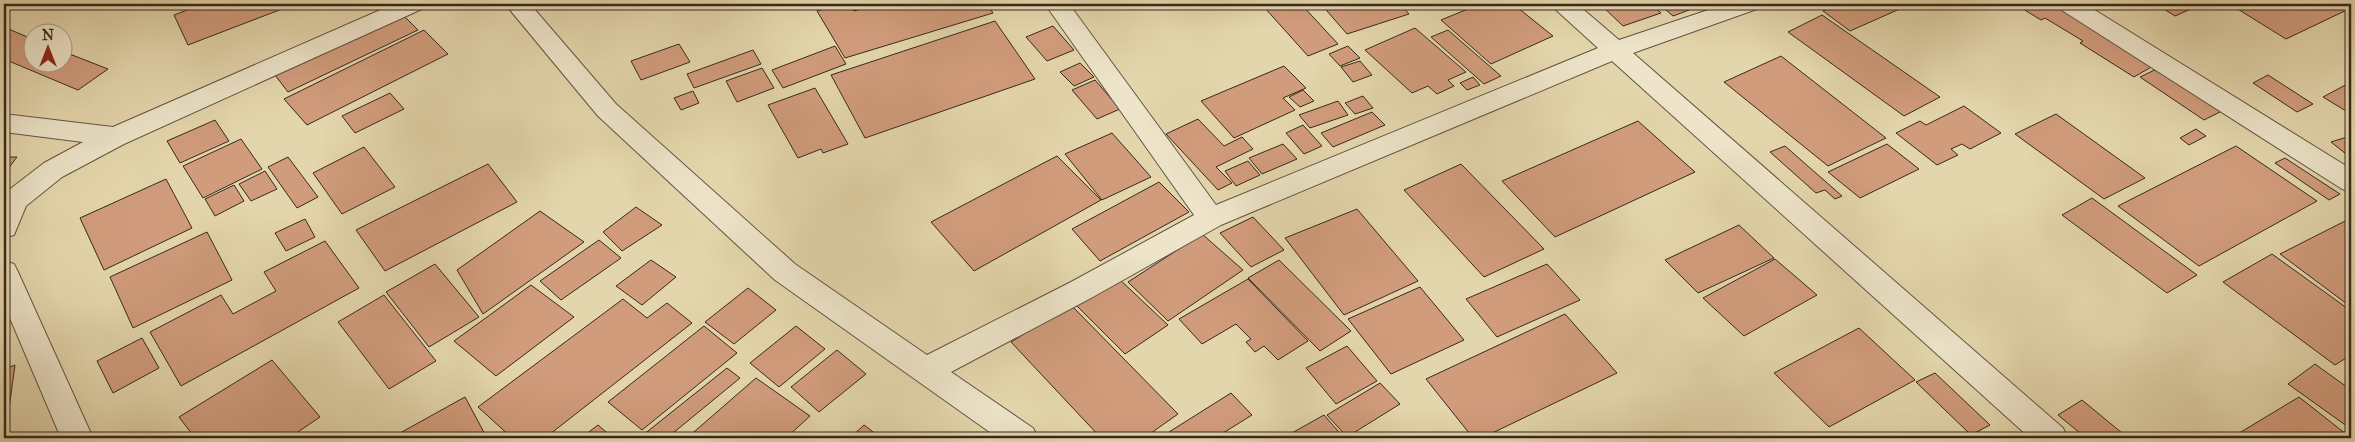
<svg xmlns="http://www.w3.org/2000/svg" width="2355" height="442" font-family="'IM FELL Great Primer',serif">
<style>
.building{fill:#d19c7c;stroke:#37291e}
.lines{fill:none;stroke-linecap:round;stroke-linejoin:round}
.minor-casing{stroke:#625442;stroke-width:2}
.minor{fill:#ede4c9;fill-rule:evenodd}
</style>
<rect width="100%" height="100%" fill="#e4d6ac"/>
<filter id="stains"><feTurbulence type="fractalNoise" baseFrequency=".004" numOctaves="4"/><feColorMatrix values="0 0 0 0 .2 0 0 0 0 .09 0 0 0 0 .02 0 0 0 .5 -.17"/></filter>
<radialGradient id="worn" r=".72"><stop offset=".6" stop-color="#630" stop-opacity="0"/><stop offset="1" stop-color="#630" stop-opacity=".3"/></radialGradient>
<path class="building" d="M203,4H295L188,45L174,15Z
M842,4H850L854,11L878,4H987L993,13L845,58L817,11Z
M1272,4H1301L1338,44L1308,56L1264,7Z
M1321,4H1400L1409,14L1347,34Z
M1480,4H1513L1553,36L1491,64L1441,20Z
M1600,4H1627L1634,10L1651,4L1661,13L1623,26Z
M1659,4H1705L1673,16Z
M1840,4H1911L1850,31L1823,11Z
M2015,4H2052L2153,66L2134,77L2080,43L2083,41L2045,18L2041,20Z
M2156,4H2202L2175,16Z
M2246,4H2345L2351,8L2286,39L2236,8Z
M403,15L418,30L288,92L275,75Z
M1822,15L1940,97L1904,116L1788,32Z
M995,21L1035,79L865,138L831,75Z
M1053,26L1074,50L1047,61L1026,37Z
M4,27L32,39V62H62V51L108,69L78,90L4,59Z
M1415,28L1466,72L1448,80L1454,86L1437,94L1428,86L1412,93L1365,50Z
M424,30L448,54L307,125L284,99Z
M1448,30L1501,76L1484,84L1431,37Z
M679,44L690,62L641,80L631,61Z
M835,46L846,64L783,88L772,70Z
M1348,46L1360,58L1340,66L1329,54Z
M753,50L761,64L694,88L687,74Z
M1781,56L1886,138L1828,166L1724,82Z
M1360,61L1372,75L1353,82L1341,67Z
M1080,63L1094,77L1074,86L1060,72Z
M1284,66L1306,88L1283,98L1295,110L1234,138L1201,101Z
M2163,66L2228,108L2204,120L2140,77Z
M762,68L774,88L737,102L726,81Z
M2268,75L2313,104L2297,112L2253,83Z
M1473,77L1480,85L1467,90L1460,83Z
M1095,80L1120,109L1097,119L1072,90Z
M2351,82V114L2323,97Z
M815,88L848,144L823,153L821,149L798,158L768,105Z
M1303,90L1314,101L1300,107L1289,97Z
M693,91L699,103L681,110L674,98Z
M390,93L404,109L355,133L342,116Z
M1363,96L1373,108L1355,114L1345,103Z
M1338,101L1348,115L1310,128L1299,115Z
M1964,106L2001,133L1970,149L1962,144L1951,149L1958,155L1937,165L1896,133L1920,121L1926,125Z
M1372,112L1385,125L1333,147L1321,133Z
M2056,114L2145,178L2104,199L2015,134Z
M1198,119L1224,146L1242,137L1253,149L1216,167L1232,183L1218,190L1166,134Z
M215,120L229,141L180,163L167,141Z
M1638,121L1695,172L1555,237L1502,181Z
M1303,125L1322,146L1304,154L1286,133Z
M2196,129L2206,136L2189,145L2180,138Z
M1112,133L1151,177L1102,200L1065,154Z
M2347,137L2351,141V152L2346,154L2331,142Z
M241,139L262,169L203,198L183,166Z
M1283,144L1297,159L1262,174L1249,158Z
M1887,144L1919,169L1860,198L1828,172Z
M1785,146L1842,196L1835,199L1825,190L1816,193L1770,152Z
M2236,146L2317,201L2199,266L2118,206Z
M364,147L395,187L342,214L313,173Z
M1057,156L1101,200L974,271L931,222Z
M4,157H17L4,174Z
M288,157L318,197L297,208L268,167Z
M2285,158L2340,194L2329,200L2275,163Z
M1248,161L1260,175L1236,186L1225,171Z
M488,164L517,202L385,271L356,230Z
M1461,164L1544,249L1484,277L1404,190Z
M265,171L277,189L251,201L239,184Z
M166,179L192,228L104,270L80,218Z
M1159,182L1189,212L1100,261L1072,229Z
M234,185L244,201L215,216L205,199Z
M2092,198L2197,275L2167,293L2062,215Z
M636,207L662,225L622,251L603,232Z
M1357,209L1418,281L1344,315L1285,238Z
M540,211L584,242L483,314L457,270Z
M1253,217L1284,250L1251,267L1220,233Z
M2351,218V307L2280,254Z
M305,219L315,237L286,251L275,233Z
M1739,225L1774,258L1698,293L1665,260Z
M207,232L232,280L133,328L110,277Z
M1202,234L1243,270L1168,321L1128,282Z
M599,240L621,258L561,300L540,281Z
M325,241L359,288L181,386L150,332L221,295L233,314L276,291L264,272Z
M2272,254L2351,311V355L2335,365L2223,282Z
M1775,259L1817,295L1744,336L1703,298Z
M651,260L676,277L642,305L616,286Z
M1279,260L1351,331L1320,351L1248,278Z
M435,264L479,317L429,347L386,292Z
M1547,264L1580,300L1497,337L1466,299Z
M1118,278L1168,325L1125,354L1076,305Z
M1248,279L1308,341L1278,360L1264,346L1255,352L1246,342L1251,339L1236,324L1202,344L1179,319Z
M531,285L574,317L496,376L454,341Z
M1420,287L1464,340L1391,374L1348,319Z
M748,288L776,310L734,344L705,322Z
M384,295L436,361L389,389L338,322Z
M623,299L647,318L667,303L692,323L545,438H512L478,407Z
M1071,305L1178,414L1144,438H1101L1011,342Z
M1565,314L1617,373L1482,438H1473L1426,379Z
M704,326L737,353L642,430L608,402Z
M796,326L825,349L779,387L750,363Z
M1859,328L1915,380L1829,427L1774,373Z
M142,338L159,368L113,393L97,361Z
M1347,346L1377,381L1336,404L1306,368Z
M837,350L866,374L819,412L791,387Z
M272,360L320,417L289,438H195L179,417Z
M2315,364L2351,390V429L2288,384Z
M15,365L5,438H4V369Z
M727,368L740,378L667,438H647L643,435Z
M1935,373L1990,425L1971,435L1916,382Z
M756,378L810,416L786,438H687Z
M1380,383L1400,404L1347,437L1327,415Z
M1231,393L1252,415L1215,438H1174L1169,432Z
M465,397L487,438H401L400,433Z
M2299,397L2351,438H2231Z
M2082,400L2128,438H2086L2058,415Z
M1324,415L1344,438H1283Z
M598,425L613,438H581Z
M864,425L881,438H850Z"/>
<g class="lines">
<g class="minor-casing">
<path id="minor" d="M394,4H426L422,9L124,144L62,177L26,206L14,235L4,238L5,193L44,163L83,142L4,132V114L113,127Z
M505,4H530L616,104L795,264L927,355L1071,282L1194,215L1045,4H1069L1216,205L1598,48L1555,9L1551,4H1577L1619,40L1726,4H1761L1757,9L1633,53L2063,428L2068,438H2030L1612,61L1221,225L1091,298L951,372L1033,428L1038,438H998L775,280L598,116Z
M2056,4H2085L2351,169V192L2342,189L2060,9Z
M4,261L14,264L18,272L93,438H61L4,304Z"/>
</g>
<use href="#minor" class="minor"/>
</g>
<rect width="2355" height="442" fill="none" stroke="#e4d6ac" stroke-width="20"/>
<rect x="5" y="5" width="2345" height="432" fill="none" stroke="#37291e" stroke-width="2.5"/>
<rect x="10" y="10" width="2335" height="422" fill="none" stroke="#37291e"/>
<g transform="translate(48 48)"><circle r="24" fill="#ede4c9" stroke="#a49985"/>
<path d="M0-4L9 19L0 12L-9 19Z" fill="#8f2418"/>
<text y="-8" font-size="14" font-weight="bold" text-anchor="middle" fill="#37291e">N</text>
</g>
<rect width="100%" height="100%" filter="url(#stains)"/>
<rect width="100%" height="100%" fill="url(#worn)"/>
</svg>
